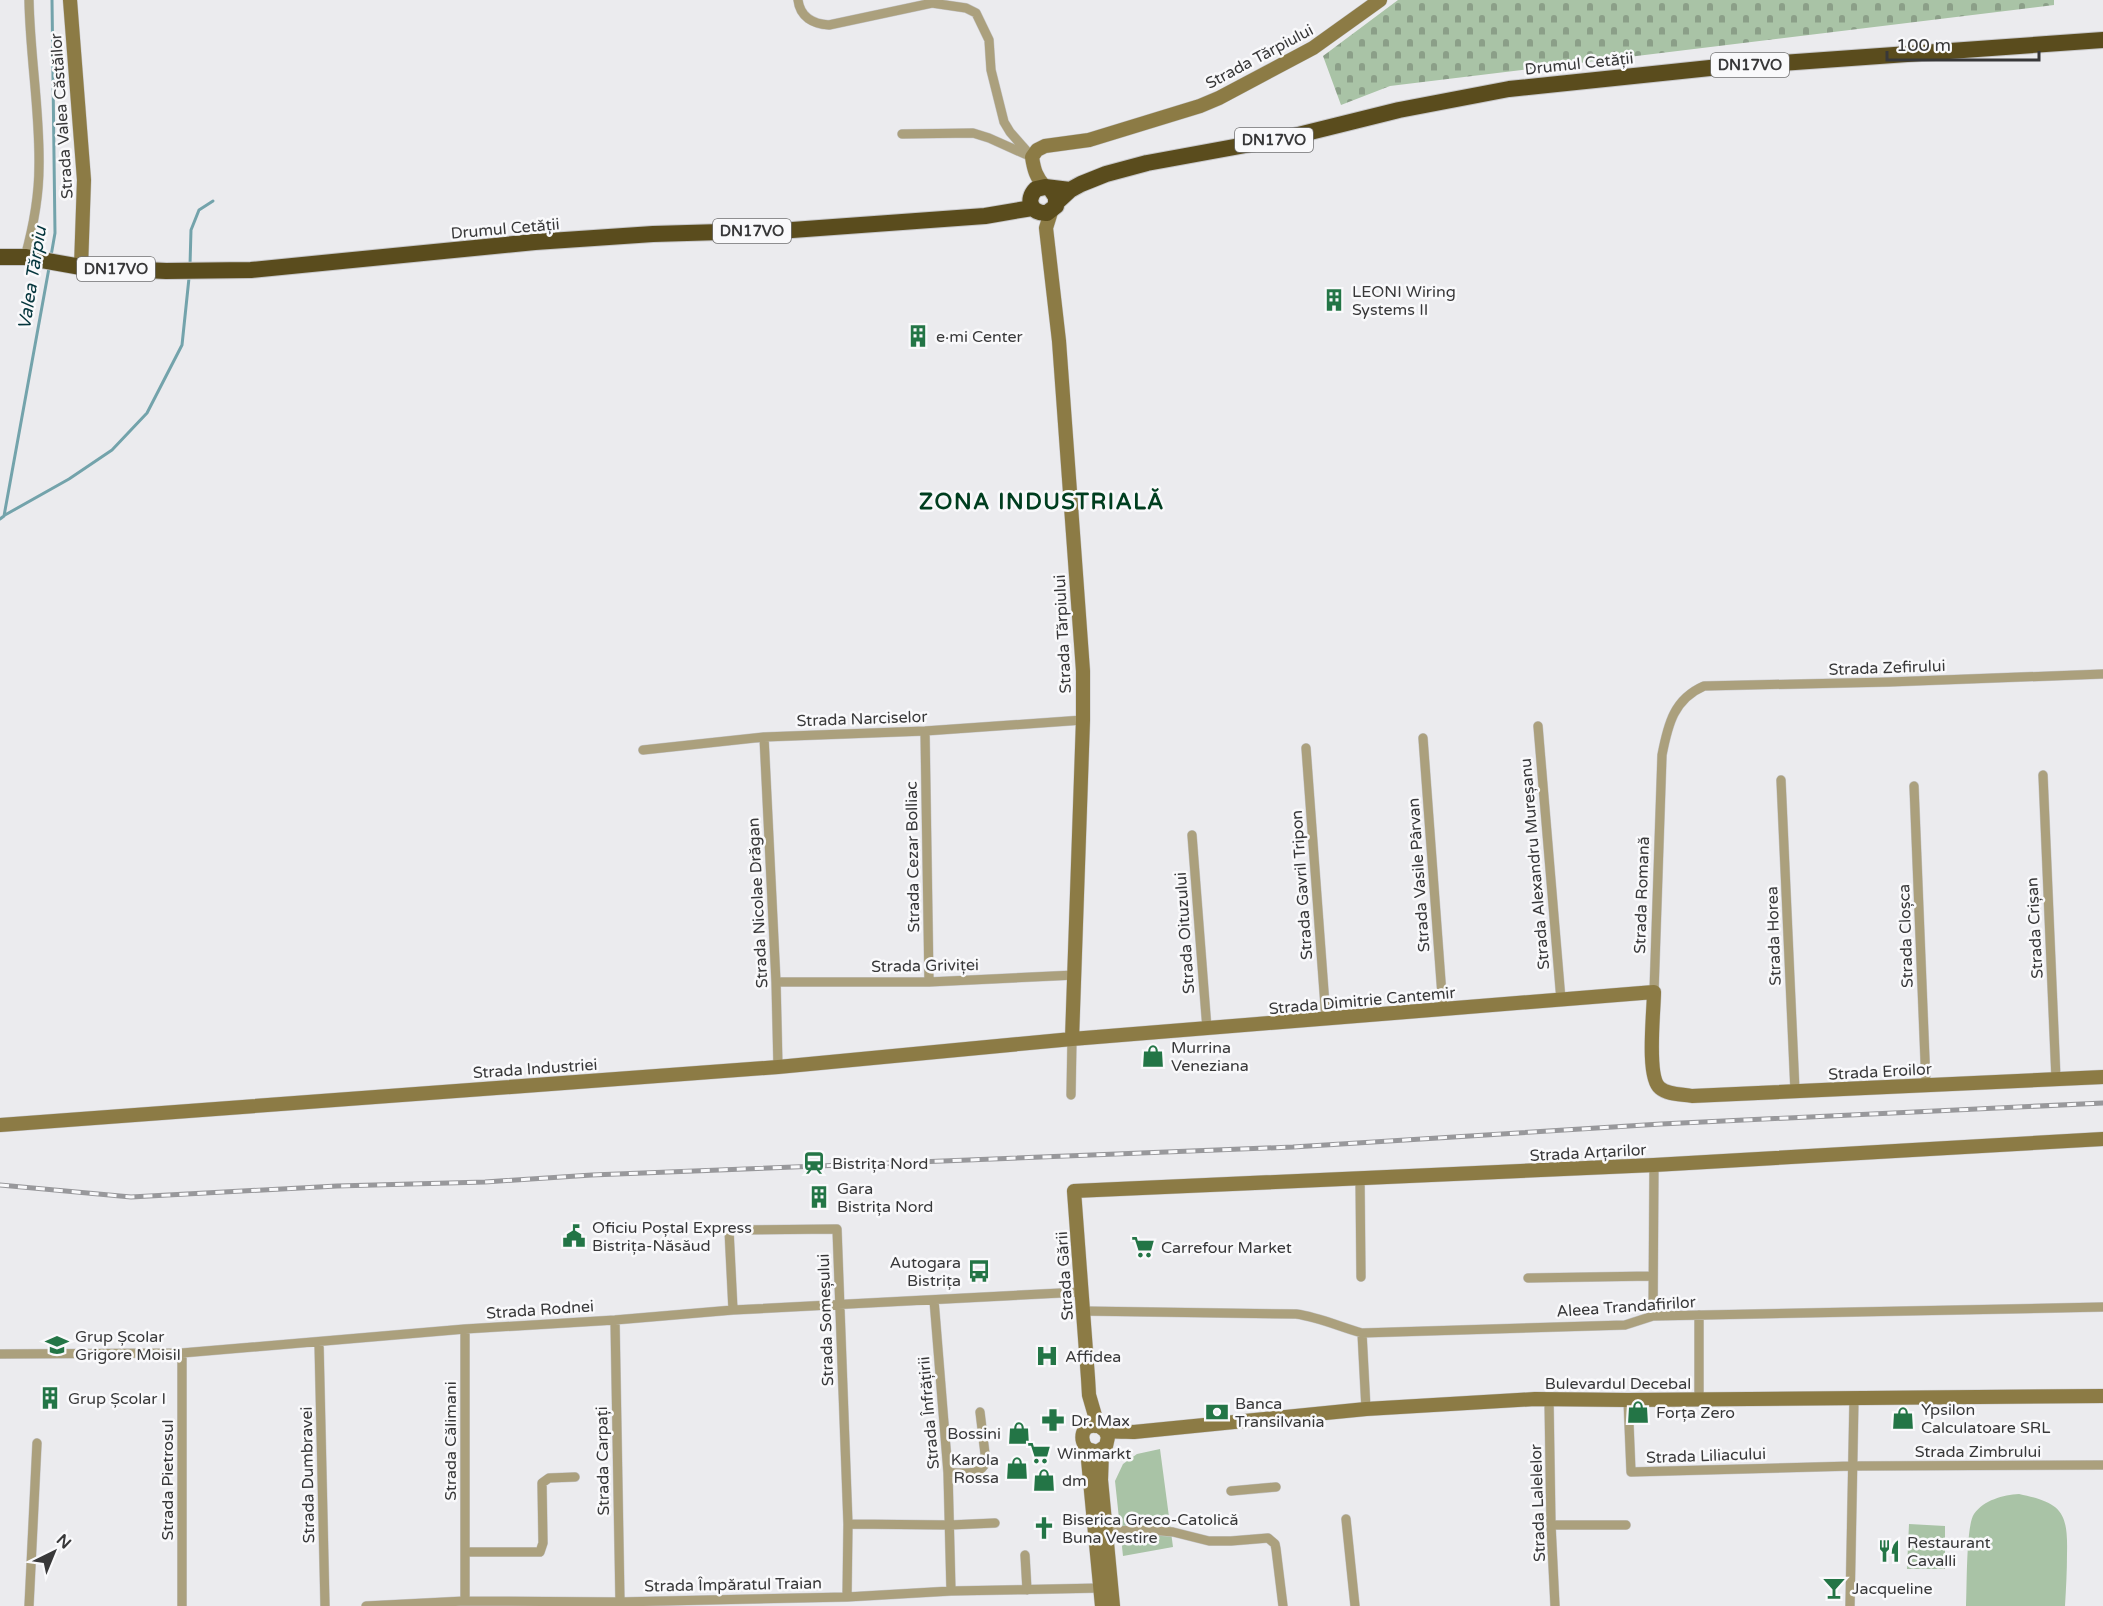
<svg xmlns="http://www.w3.org/2000/svg" width="2103" height="1606" font-family="'Varela Round',sans-serif">
<style>
.cemetery{fill:url(#cemetery-stones)}
.park{fill:#a9c3a6}
.lines{fill:none;stroke-linecap:round;stroke-linejoin:round}
.stream{stroke:#73a3ab;stroke-width:3}
.street-casing{stroke:#c7c7ca;stroke-width:10}
.secondary-casing{stroke:#c7c7ca;stroke-width:15}
.highway-casing{stroke:#c7c7ca;stroke-width:18}
.street{stroke:#aba07d;stroke-width:9}
.secondary{stroke:#8c7b45;stroke-width:14}
.highway{stroke:#5a4c1d;stroke-width:16}
.rail-casing{stroke:#98989b;stroke-width:5}
.rail{stroke:#f9f9fb;stroke-width:3;stroke-dasharray:9;stroke-linecap:butt}
.labels{text-anchor:middle;stroke-width:5;stroke-linejoin:round;paint-order:stroke}
.shield{fill:#f9f9fb;stroke:#727273;stroke-width:1.5}
.shield-label{font-size:15px;font-weight:bold;fill:#383839}
.street-label{font-size:16px;fill:#383839;stroke:#f9f9fb}
.poi-label{font-size:16px;fill:#383839;stroke:#f9f9fb;text-anchor:start}
.water-label{font-size:18px;font-style:italic;fill:#04353c;stroke:#f9f9fb}
.district-label{font-size:22px;font-weight:bold;letter-spacing:1.5px;fill:#003e1f;stroke:#f9f9fb}
</style>
<defs>
<pattern id="cemetery-stones" width="16" height="16" patternUnits="userSpaceOnUse" patternTransform="scale(1.5)"><rect width="16" height="16" fill="#a9c3a6"/><path d="M2 7V4a2 2 0 0 1 4 0v3zM10 15v-3a2 2 0 0 1 4 0v3z" fill="#8b9f88"/></pattern>
</defs>
<rect width="100%" height="100%" fill="#ebebee"/>
<path class="cemetery" d="M1398,0H2054V5L1390,86L1341,105L1323,56Z"/>
<path class="park" d="M1160,1449L1173,1547L1123,1556L1115,1481L1123,1464L1137,1454Z
M2019,1494C2062,1503 2068,1512 2067,1554C2067,1571 2066,1589 2065,1606H1966C1967,1589 1966,1525 1974,1514C1984,1500 2003,1495 2019,1494Z
M1909,1524L1945,1526V1569H1907Z"/>
<g class="lines">
<path class="stream" d="M51,256L55,233L52,0
M190,265L191,230L199,210L213,201
M5,515L69,479L112,450L147,413L182,345L189,278
M0,519L4,516L49,268"/>
<g class="street-casing">
<path id="street" d="M798,0C800,17 813,24 829,25L932,3L966,8L976,13L989,40L991,70L1004,122L1010,132L1032,157
M902,134L973,133L989,138L1027,155
M25,257C33,228 39,197 39,166C40,111 30,56 29,0
M1538,726L1561,1000
M925,731L929,982
M764,737L776,982L778,1067
M1423,738L1443,1009
M1306,748L1326,1019
M643,750L764,737L925,731L1083,720
M2043,775L2056,1079
M1781,780L1795,1091
M1914,786L1926,1085
M1192,835L1207,1029
M776,982H929L1075,975
M1654,992L1662,755C1668,724 1674,699 1704,686L1889,682L2103,674
M1071,1095L1072,1039
M1360,1179L1361,1277
M1528,1278L1653,1276
M934,1300L948,1473L951,1591
M733,1310L729,1230L837,1229L848,1524L847,1597
M1082,1311L1296,1314C1319,1317 1340,1327 1362,1333L1625,1325L1653,1316L2103,1307
M1653,1316L1654,1165
M615,1320L620,1602
M465,1329V1601
M1362,1333L1366,1409
M319,1343L325,1606
M0,1354L182,1353L465,1329L615,1320L733,1310L1081,1292
M1549,1400L1551,1525L1555,1606
M1628,1400L1631,1472L1853,1466L2103,1465
M1699,1400V1315
M948,1473C962,1472 980,1477 986,1462L980,1412
M1231,1491L1276,1487
M1346,1519L1355,1606
M848,1524L950,1525L995,1523
M1551,1525H1626
M1106,1531L1150,1530L1173,1532L1209,1541H1231L1268,1538L1275,1544L1276,1549L1283,1606
M465,1552H540L543,1543L542,1483L549,1478L575,1477
M1025,1555L1027,1590
M29,1606L37,1443
M182,1606V1353
M366,1606L465,1601L620,1602L847,1597L951,1591L1101,1588
M1850,1606L1854,1399"/>
</g>
<g class="secondary-casing">
<path id="secondary" d="M70,0L84,180L81,267
M1045,187C1036,177 1034,170 1032,157L1037,150L1045,146L1089,140L1200,106L1219,98L1313,48L1380,0
M1051,212L1046,228L1059,341L1083,671V720L1072,1039
M0,1125L778,1067L1072,1039L1654,992C1654,1011 1646,1077 1660,1088C1668,1095 1682,1094 1692,1096L2103,1077
M1098,1426L1089,1395L1088,1378L1074,1191L1654,1165L2103,1139
M1105,1430L1108,1437L1106,1446L1097,1452L1087,1449C1079,1440 1081,1424 1096,1426C1105,1426 1097,1427 1105,1430C1113,1433 1125,1431 1134,1432L1366,1409L1535,1399L1628,1400L2103,1396
M1087,1449L1102,1606
M1102,1450L1101,1480L1113,1606"/>
</g>
<g class="highway-casing">
<path id="highway" d="M1050,188L1056,197V206L1047,213C1031,214 1025,200 1036,189L1045,187L1070,190
M1057,202L1070,190L1081,184L1106,174L1147,163L1294,136L1399,110L1509,89L1710,68L2103,40
M0,257H25L81,267L166,271L251,270L535,242L653,234L792,230L985,216L1032,208"/>
</g>
<use href="#street" class="street"/>
<use href="#secondary" class="secondary"/>
<use href="#highway" class="highway"/>
<g class="rail-casing">
<path id="rail" d="M0,1185L131,1197L337,1186L485,1182L592,1175L1293,1147L1661,1124L2103,1103"/>
</g>
<use href="#rail" class="rail"/>
</g>
<defs>
<g id="building-bare" transform="scale(1.8)"><path d="M-4-6H4V6H1V3H-1V6H-4ZM-2.5-4.3h1.7v1.8h-1.7ZM.8-4.3h1.7v1.8H.8ZM-2.5-1h1.7V.8h-1.7ZM.8-1h1.7V.8H.8Z" fill="#237546" stroke="#f9f9fb" stroke-width="2.5" paint-order="stroke"/></g>
<g id="shop-bare" transform="scale(1.8)"><path d="M-5-2.5h2.3a2.7 3.5 0 0 1 5.4 0H5L5.5 6h-11ZM-1.5-2.5h3a1.5 2.3 0 0 0-3 0Z" fill="#237546" stroke="#f9f9fb" stroke-width="2.5" paint-order="stroke"/></g>
<g id="station-bare" transform="scale(1.8)"><path d="M-3-6H3Q5-6 5-4V2Q5 4 3 4L4.5 6H3L1.5 4h-3L-3 6H-4.5L-3 4Q-5 4-5 2V-4Q-5-6-3-6ZM-3.5-4v3h7v-3ZM-3.5 1v1.5H-2V1ZM2 1v1.5H3.5V1Z" fill="#237546" stroke="#f9f9fb" stroke-width="2.5" paint-order="stroke"/></g>
<g id="civic-bare" transform="scale(1.8)"><path d="M-.6-6.5H3V-4.5H.6V-3L4-1V1h2V6H-6V1h2V-1L-.6-3ZM-1.2 2.5V6h2.4V2.5Z" fill="#237546" stroke="#f9f9fb" stroke-width="2.5" paint-order="stroke"/></g>
<g id="supermarket-bare" transform="scale(1.8)"><path d="M-6-5.5h2.5l.6 2H6L4.5 2H-2.5L-4.4-4H-6ZM-1.5 3.2a1.3 1.3 0 1 0 .1 0ZM3 3.2a1.3 1.3 0 1 0 .1 0Z" fill="#237546" stroke="#f9f9fb" stroke-width="2.5" paint-order="stroke"/></g>
<g id="bus-bare" transform="scale(1.8)"><path d="M-5-6H5V4H4V6H2V4H-2V6H-4V4H-5ZM-3.5-4V0h7V-4ZM-3.5 1.2v1.5H-2V1.2ZM2 1.2v1.5H3.5V1.2Z" fill="#237546" stroke="#f9f9fb" stroke-width="2.5" paint-order="stroke"/></g>
<g id="university-bare" transform="scale(1.8)"><path d="M0-5L7-2L0 1L-7-2ZM-4 1L0 2.5L4 1V4Q0 6-4 4Z" fill="#237546" stroke="#f9f9fb" stroke-width="2.5" paint-order="stroke"/></g>
<g id="hospital-bare" transform="scale(1.8)"><path d="M-5-5h3v3.5h4V-5h3V5h-3V1.5h-4V5h-3Z" fill="#237546" stroke="#f9f9fb" stroke-width="2.5" paint-order="stroke"/></g>
<g id="bank-bare" transform="scale(1.8)"><path d="M-6-4H6V4H-6ZM0-2.3a2.3 2.3 0 1 0 0 4.6a2.3 2.3 0 1 0 0-4.6Z" fill="#237546" stroke="#f9f9fb" stroke-width="2.5" paint-order="stroke"/></g>
<g id="pharmacy-bare" transform="scale(1.8)"><path d="M-2-6h4v4h4v4h-4v4h-4v-4h-4v-4h4Z" fill="#237546" stroke="#f9f9fb" stroke-width="2.5" paint-order="stroke"/></g>
<g id="church-bare" transform="scale(1.8)"><path d="M-1.2-6h2.4v3.5h3.3v2.4h-3.3V6h-2.4V-.1h-3.3v-2.4h3.3Z" fill="#237546" stroke="#f9f9fb" stroke-width="2.5" paint-order="stroke"/></g>
<g id="restaurant-bare" transform="scale(1.8)"><path d="M-5-6h1v4h1v-4h1v4h1v-4h1v5L-1.5 .5V6h-2V.5L-5-1ZM5-6V6H3V1.5H1.5Q1.5-4 5-6Z" fill="#237546" stroke="#f9f9fb" stroke-width="2.5" paint-order="stroke"/></g>
<g id="bar-bare" transform="scale(1.8)"><path d="M-6-5H6L.8 .8V4.5H3.5V6h-7V4.5H-.8V.8Z" fill="#237546" stroke="#f9f9fb" stroke-width="2.5" paint-order="stroke"/></g>
</defs>
<g fill-rule="evenodd">
<use href="#building-bare" x="1334" y="300"/>
<use href="#building-bare" x="918" y="336"/>
<use href="#shop-bare" x="1153" y="1056"/>
<use href="#station-bare" x="814" y="1163"/>
<use href="#building-bare" x="819" y="1197"/>
<use href="#civic-bare" x="574" y="1236"/>
<use href="#supermarket-bare" x="1143" y="1247"/>
<use href="#bus-bare" x="979" y="1271"/>
<use href="#university-bare" x="57" y="1345"/>
<use href="#hospital-bare" x="1047" y="1356"/>
<use href="#building-bare" x="50" y="1398"/>
<use href="#bank-bare" x="1217" y="1412"/>
<use href="#shop-bare" x="1638" y="1412"/>
<use href="#shop-bare" x="1903" y="1418"/>
<use href="#pharmacy-bare" x="1053" y="1420"/>
<use href="#shop-bare" x="1019" y="1433"/>
<use href="#supermarket-bare" x="1039" y="1453"/>
<use href="#shop-bare" x="1017" y="1468"/>
<use href="#shop-bare" x="1044" y="1480"/>
<use href="#church-bare" x="1044" y="1528"/>
<use href="#restaurant-bare" x="1889" y="1551"/>
<use href="#bar-bare" x="1834" y="1588"/>
</g>
<g class="labels">
<g class="shield">
<rect x="1711" y="53" width="78" height="24" rx="4.5"/>
<rect x="1235" y="128" width="78" height="24" rx="4.5"/>
<rect x="713" y="219" width="78" height="24" rx="4.5"/>
<rect x="77" y="257" width="78" height="24" rx="4.5"/>
</g>
<g class="shield-label">
<text x="1750" y="70">DN17VO</text>
<text x="1274" y="145">DN17VO</text>
<text x="752" y="236">DN17VO</text>
<text x="116" y="274">DN17VO</text>
</g>
<g class="street-label">
<text transform="translate(1259 56) rotate(-28)" y="6">Strada Tărpiului</text>
<text transform="translate(1579 63) rotate(-6)" y="6">Drumul Cetății</text>
<text transform="translate(61 116) rotate(-94)" y="6">Strada Valea Căstăilor</text>
<text transform="translate(505 228) rotate(-5)" y="6">Drumul Cetății</text>
<text transform="translate(1062 634) rotate(-93)" y="6">Strada Tărpiului</text>
<text transform="translate(1887 667) rotate(-2)" y="6">Strada Zefirului</text>
<text transform="translate(862 718) rotate(-2)" y="6">Strada Narciselor</text>
<text transform="translate(912 857) rotate(-91)" y="6">Strada Cezar Bolliac</text>
<text transform="translate(1534 864) rotate(-95)" y="6">Strada Alexandru Mureșanu</text>
<text transform="translate(1418 875) rotate(-94)" y="6">Strada Vasile Pârvan</text>
<text transform="translate(1301 885) rotate(-94)" y="6">Strada Gavril Tripon</text>
<text transform="translate(1641 895) rotate(-88)" y="6">Strada Romană</text>
<text transform="translate(757 903) rotate(-93)" y="6">Strada Nicolae Drăgan</text>
<text transform="translate(2034 928) rotate(-93)" y="6">Strada Crișan</text>
<text transform="translate(1184 933) rotate(-94)" y="6">Strada Oituzului</text>
<text transform="translate(1773 936) rotate(-92)" y="6">Strada Horea</text>
<text transform="translate(1905 936) rotate(-92)" y="6">Strada Cloșca</text>
<text transform="translate(925 965) rotate(-1)" y="6">Strada Griviței</text>
<text transform="translate(1362 1000) rotate(-5)" y="6">Strada Dimitrie Cantemir</text>
<text transform="translate(535 1068) rotate(-4)" y="6">Strada Industriei</text>
<text transform="translate(1880 1071) rotate(-3)" y="6">Strada Eroilor</text>
<text transform="translate(1588 1152) rotate(-3)" y="6">Strada Arțarilor</text>
<text transform="translate(1064 1276) rotate(-94)" y="6">Strada Gării</text>
<text transform="translate(1626 1306) rotate(-4)" y="6">Aleea Trandafirilor</text>
<text transform="translate(540 1309) rotate(-4)" y="6">Strada Rodnei</text>
<text transform="translate(825 1320) rotate(-92)" y="6">Strada Someșului</text>
<text x="1618" y="1389">Bulevardul Decebal</text>
<text transform="translate(928 1413) rotate(-95)" y="6">Strada Înfrățirii</text>
<text transform="translate(450 1441) rotate(-90)" y="6">Strada Călimani</text>
<text x="1978" y="1457">Strada Zimbrului</text>
<text transform="translate(1706 1455) rotate(-2)" y="6">Strada Liliacului</text>
<text transform="translate(602 1461) rotate(-91)" y="6">Strada Carpați</text>
<text transform="translate(307 1475) rotate(-91)" y="6">Strada Dumbravei</text>
<text transform="translate(167 1480) rotate(-90)" y="6">Strada Pietrosul</text>
<text transform="translate(1537 1503) rotate(-92)" y="6">Strada Lalelelor</text>
<text transform="translate(733 1584) rotate(-1)" y="6">Strada Împăratul Traian</text>
</g>
<g class="poi-label">
<text x="1352" y="297">LEONI Wiring<tspan x="1352" dy="18">Systems II</tspan></text>
<text x="936" y="342">e·mi Center</text>
<text x="1171" y="1053">Murrina<tspan x="1171" dy="18">Veneziana</tspan></text>
<text x="832" y="1169">Bistrița Nord</text>
<text x="837" y="1194">Gara<tspan x="837" dy="18">Bistrița Nord</tspan></text>
<text x="592" y="1233">Oficiu Poștal Express<tspan x="592" dy="18">Bistrița-Năsăud</tspan></text>
<text x="1161" y="1253">Carrefour Market</text>
<text x="961" y="1268" text-anchor="end">Autogara<tspan x="961" dy="18">Bistrița</tspan></text>
<text x="75" y="1342">Grup Școlar<tspan x="75" dy="18">Grigore Moisil</tspan></text>
<text x="1065" y="1362">Affidea</text>
<text x="68" y="1404">Grup Școlar I</text>
<text x="1235" y="1409">Banca<tspan x="1235" dy="18">Transilvania</tspan></text>
<text x="1921" y="1415">Ypsilon<tspan x="1921" dy="18">Calculatoare SRL</tspan></text>
<text x="1656" y="1418">Forța Zero</text>
<text x="1071" y="1426">Dr. Max</text>
<text x="1001" y="1439" text-anchor="end">Bossini</text>
<text x="1057" y="1459">Winmarkt</text>
<text x="999" y="1465" text-anchor="end">Karola<tspan x="999" dy="18">Rossa</tspan></text>
<text x="1062" y="1486">dm</text>
<text x="1062" y="1525">Biserica Greco-Catolică<tspan x="1062" dy="18">Buna Vestire</tspan></text>
<text x="1907" y="1548">Restaurant<tspan x="1907" dy="18">Cavalli</tspan></text>
<text x="1852" y="1594">Jacqueline</text>
</g>
<g class="water-label">
<text transform="translate(32 278) rotate(-81)" y="6">Valea Tărpiu</text>
</g>
<g class="district-label">
<text x="1042" y="509">ZONA INDUSTRIALĂ</text>
</g>
</g>
<g transform="translate(54 1552) rotate(43)" stroke="#f9f9fb" stroke-width="4.5" paint-order="stroke">
<path d="M0-4.5L10 22L0 15L-10 22Z" fill="#383839"/>
<text y="-9" font-size="16" font-weight="bold" text-anchor="middle" fill="#383839">N</text>
</g>
<path d="M1887 51v9h152v-9" fill="none" stroke="#383839" stroke-width="3"/>
<text x="1896" y="51" font-size="18" fill="#383839" stroke="#f9f9fb" stroke-width="4.5" paint-order="stroke">100 m</text>
</svg>
